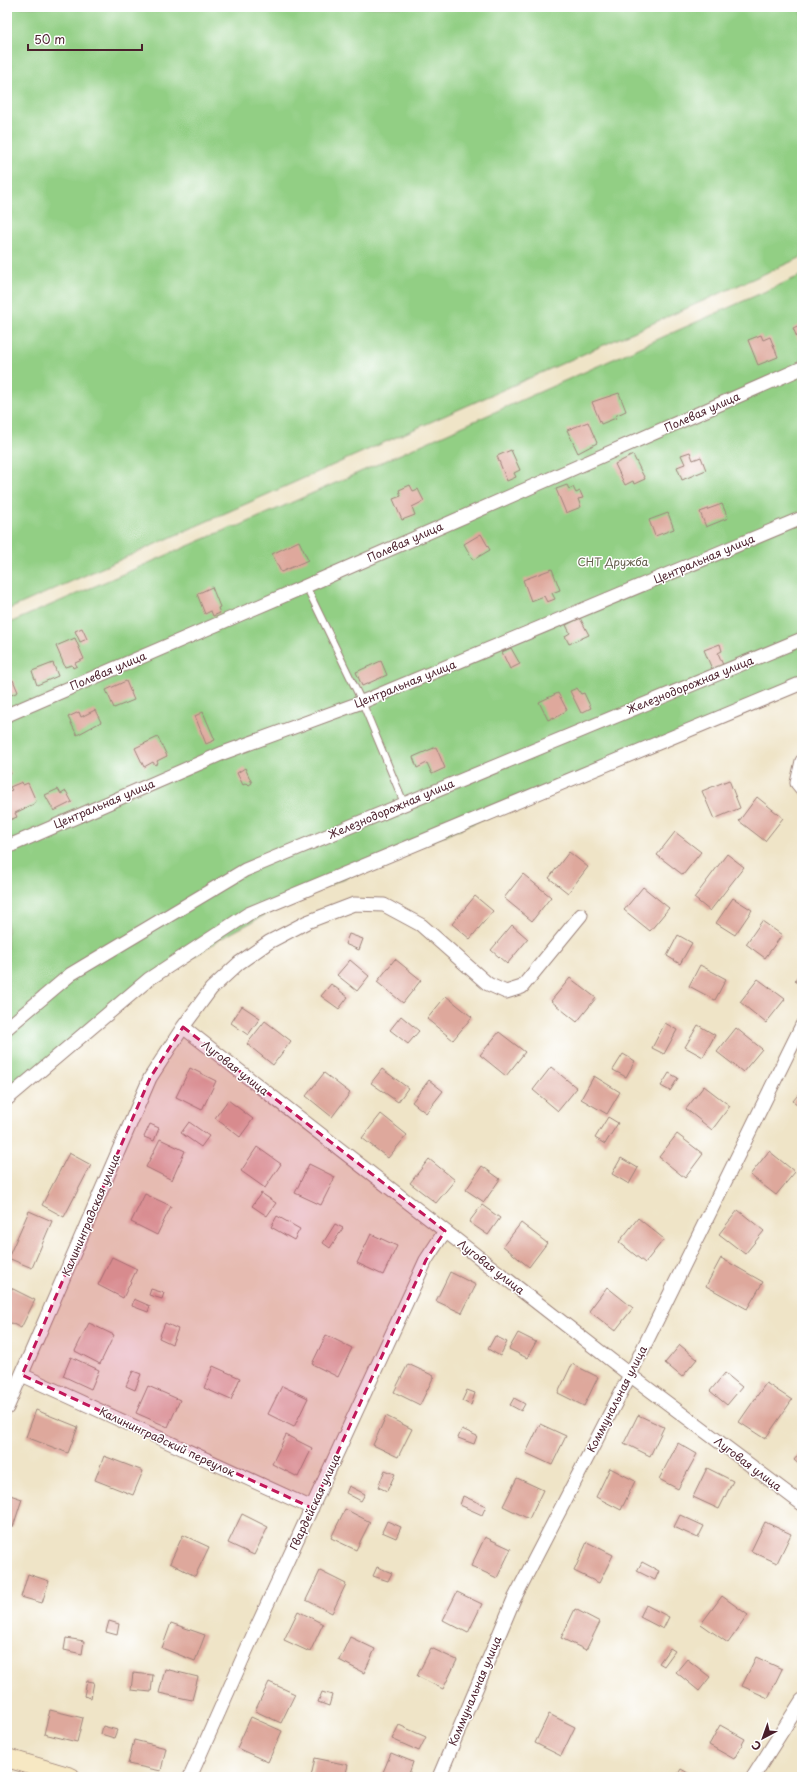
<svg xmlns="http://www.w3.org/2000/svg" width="809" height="1784" font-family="'Playpen Sans',sans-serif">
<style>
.green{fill:#92cf84;stroke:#6e7758}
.building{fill:#dea89c}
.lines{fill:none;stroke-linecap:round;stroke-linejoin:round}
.lane-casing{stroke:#9c8279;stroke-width:8}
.street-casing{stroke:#9c8279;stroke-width:15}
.secondary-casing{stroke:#9c8279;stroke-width:20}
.lane{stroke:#fff;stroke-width:6}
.street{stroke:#fff;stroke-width:13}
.secondary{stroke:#f7e8c3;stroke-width:18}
.marked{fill:#c2185b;fill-opacity:0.2;stroke:#c2185b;stroke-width:3;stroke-dasharray:8 5;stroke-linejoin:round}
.labels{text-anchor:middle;stroke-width:3;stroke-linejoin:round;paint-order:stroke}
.street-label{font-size:11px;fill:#4a1f2b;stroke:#fff}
.park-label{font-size:11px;fill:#635d4a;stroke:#fff}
</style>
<rect width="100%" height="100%" fill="#fff"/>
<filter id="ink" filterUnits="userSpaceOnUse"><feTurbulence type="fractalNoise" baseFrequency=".025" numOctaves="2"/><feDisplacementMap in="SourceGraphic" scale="8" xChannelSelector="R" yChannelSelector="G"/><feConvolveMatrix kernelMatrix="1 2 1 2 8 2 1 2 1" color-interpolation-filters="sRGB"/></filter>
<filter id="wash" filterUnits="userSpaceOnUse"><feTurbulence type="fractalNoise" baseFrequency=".012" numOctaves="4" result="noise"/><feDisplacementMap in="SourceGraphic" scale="16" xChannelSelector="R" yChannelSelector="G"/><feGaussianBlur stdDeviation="0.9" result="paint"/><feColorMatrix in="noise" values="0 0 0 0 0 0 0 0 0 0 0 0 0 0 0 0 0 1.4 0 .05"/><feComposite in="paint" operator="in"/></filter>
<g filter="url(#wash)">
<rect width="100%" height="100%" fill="#efe4c7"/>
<path class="green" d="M7,7H802V257L7,610Z
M802,275V683L293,900L220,939L136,995L7,1099V624L232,527L239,526Z"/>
<g id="blocks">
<path class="building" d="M802,324V349L793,328Z
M761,335L763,340L770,337L778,357L758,365L748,340Z
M619,393L626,411L615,416L616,418L601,424L592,402Z
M588,422L597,443L578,453L567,430Z
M511,450L520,470L514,473L516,477L507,481L497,456Z
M690,452L693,460L701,457L706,470L682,480L677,467L685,464L681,455Z
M633,455L645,479L634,484L633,481L625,485L615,464Z
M410,485L413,491L418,489L424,501L412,507L415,515L402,520L393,499L401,496L399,490Z
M567,485L569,489L573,487L576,493L580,491L583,498L578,499L581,507L566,513L556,489Z
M722,504L728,518L706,527L700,512Z
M668,513L674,529L655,536L649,520Z
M481,534L490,550L473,560L464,544Z
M299,541L308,560L281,572L272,554Z
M552,569L560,590L552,593L555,599L547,602L544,596L531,601L523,580Z
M212,587L220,607L218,608L220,613L213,616L211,611L205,614L197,594Z
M580,618L589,635L569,644L565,636L570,633L566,625Z
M82,628L87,639L80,642L75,631Z
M75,638L84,659L75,663L77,666L73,668L72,665L65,667L56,646Z
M720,644L722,651L718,653L723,665L712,669L704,650Z
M511,648L520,664L510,669L502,652Z
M381,661L387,675L362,686L356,672Z
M53,663L58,676L37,685L32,671Z
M13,680L18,692L7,697V682Z
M126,681L134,700L114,708L106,690Z
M577,688L581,694L584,693L591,708L581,713L570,691Z
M558,693L567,710L554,719V717L548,720L539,702Z
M95,710L101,722L77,735L68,717L79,712L81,717Z
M203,712L215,740L206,744L195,716Z
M158,737L167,756L157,761L158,763L155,765L153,762L144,767L135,748Z
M436,747L445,768L432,774L427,763L417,768L413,757Z
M7,765L11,774L7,776Z
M245,768L251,781L252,783L249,785L247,783L243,785L237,773Z
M729,780L740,808L714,819L702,791Z
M22,782L23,785L28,783L36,801L34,804L15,813L17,817L7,821V792L12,790L10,787Z
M58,789L61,794L66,791L72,802L54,811L45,795Z
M757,797L783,818L765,841L739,821Z
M675,832L701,852L683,875L657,855Z
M569,852L588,867L568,893L549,878Z
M727,854L744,867L710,911L694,898Z
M523,874L551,897L532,921L504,898Z
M643,887L669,908L650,931L624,910Z
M475,896L493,911L470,939L452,924Z
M733,898L752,910L735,935L716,923Z
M762,921L782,935L765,958L746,944Z
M512,925L528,939L507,964L491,950Z
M349,934L363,939L359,950L345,944Z
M678,935L692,943L680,964L667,956Z
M395,959L421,980L403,1003L377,982Z
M350,960L369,976L357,991L337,975Z
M700,965L726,979L715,1000L689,986Z
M802,971V986L795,981Z
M570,978L596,998L577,1022L551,1001Z
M758,979L785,999L766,1023L740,1002Z
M331,984L348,997L339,1009L321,996Z
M446,996L472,1017L453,1040L427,1019Z
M242,1006L260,1018L248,1035L231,1023Z
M401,1016L419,1031L408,1044L390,1030Z
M265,1021L291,1041L273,1065L247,1044Z
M665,1023L677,1030L664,1054L652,1048Z
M698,1025L715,1035L703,1057L685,1047Z
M736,1028L762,1049L743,1072L717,1052Z
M499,1032L525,1052L506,1076L480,1055Z
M623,1054L635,1061L626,1077L613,1070Z
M551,1067L577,1088L558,1111L533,1090Z
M190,1068L216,1081L202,1110L176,1097Z
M382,1069L408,1088L398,1102L371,1083Z
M324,1073L350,1093L332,1117L306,1096Z
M669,1073L678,1078L670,1091L661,1086Z
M594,1076L620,1092L607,1114L581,1099Z
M429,1080L443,1091L426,1113L412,1102Z
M704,1086L730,1106L712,1130L686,1109Z
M802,1090V1108L793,1101Z
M228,1100L253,1119L240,1137L215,1118Z
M381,1114L407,1135L388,1158L362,1138Z
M608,1117L618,1123L605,1144L595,1138Z
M189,1122L209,1136L201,1147L181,1133Z
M150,1124L159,1128L154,1141L144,1137Z
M677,1134L703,1154L685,1178L659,1157Z
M160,1139L185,1151L172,1180L146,1167Z
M257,1147L281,1164L265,1188L241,1171Z
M769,1151L795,1172L776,1195L750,1175Z
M69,1153L91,1165L64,1217L42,1205Z
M621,1158L638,1168L629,1184L612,1174Z
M429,1159L455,1180L436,1203L410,1183Z
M309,1164L335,1177L321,1205L295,1193Z
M482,1166L500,1179L484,1202L466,1190Z
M261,1193L276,1203L267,1216L252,1206Z
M145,1194L171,1206L157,1235L131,1222Z
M482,1205L500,1218L488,1235L469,1222Z
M738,1210L764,1231L745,1254L719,1234Z
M29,1211L52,1221L32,1268L8,1258Z
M277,1216L300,1229L294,1240L271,1227Z
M638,1218L664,1239L645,1263L619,1242Z
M521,1223L547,1243L529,1267L503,1246Z
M335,1224L343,1228L330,1248L323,1243Z
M371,1234L397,1246L383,1275L357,1263Z
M112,1257L137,1269L123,1298L98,1285Z
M721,1258L763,1282L747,1309L706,1286Z
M450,1272L476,1285L462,1313L436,1301Z
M9,1287L35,1300L21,1328L7,1321V1292Z
M607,1287L633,1308L615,1331L589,1311Z
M151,1289L164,1293L162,1299L149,1295Z
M134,1299L150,1306L148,1312L132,1306Z
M89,1323L114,1335L100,1364L75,1351Z
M165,1323L178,1329L172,1344L159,1338Z
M518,1333L536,1342L527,1358L509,1349Z
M326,1335L352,1348L338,1377L312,1364Z
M495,1336L507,1342L500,1356L488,1349Z
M680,1345L697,1359L682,1377L665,1363Z
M71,1357L99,1370L91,1389L63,1376Z
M408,1364L434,1376L420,1405L394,1392Z
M572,1364L598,1377L584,1406L558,1393Z
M213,1366L240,1378L231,1400L204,1388Z
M133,1371L141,1374L135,1390L126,1386Z
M725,1373L742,1387L727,1405L710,1391Z
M766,1383L792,1400L765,1439L739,1422Z
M148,1386L180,1400L168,1427L136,1413Z
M282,1386L308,1398L294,1427L268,1414Z
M467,1390L475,1393L471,1405L462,1401Z
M514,1398L525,1404L521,1411L510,1405Z
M36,1410L78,1427L68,1453L26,1437Z
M638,1415L664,1427L650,1456L624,1443Z
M386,1416L412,1429L398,1457L373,1445Z
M540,1424L566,1436L552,1465L526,1453Z
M462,1429L477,1436L474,1444L458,1438Z
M286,1435L312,1448L298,1477L272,1464Z
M678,1443L697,1454L678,1489L659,1479Z
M802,1450V1467L794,1460Z
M104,1456L143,1471L133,1495L95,1480Z
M610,1468L635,1481L621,1510L596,1497Z
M707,1468L733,1481L719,1509L693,1497Z
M385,1470L395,1474L387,1491L378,1487Z
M517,1478L543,1490L529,1519L503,1506Z
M349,1486L365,1494L361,1501L346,1493Z
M7,1494L22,1499L13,1527L7,1525Z
M463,1496L486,1506L482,1515L460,1505Z
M345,1509L370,1522L356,1550L331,1538Z
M242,1514L268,1527L254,1555L228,1543Z
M680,1515L704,1526L698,1538L674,1527Z
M387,1521L401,1527L396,1538L382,1532Z
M765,1522L791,1534L777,1563L751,1551Z
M183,1535L209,1547L195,1576L170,1563Z
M485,1537L511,1549L497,1578L471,1566Z
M587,1542L613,1555L599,1583L574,1571Z
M642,1562L659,1571L655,1580L637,1571Z
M377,1567L392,1573L388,1581L373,1576Z
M320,1571L346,1584L332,1613L306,1600Z
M28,1574L49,1581L42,1603L21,1597Z
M457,1592L482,1604L468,1633L443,1620Z
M722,1596L748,1615L728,1643L701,1624Z
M646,1605L669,1617L663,1629L640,1617Z
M575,1609L600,1622L586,1650L561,1638Z
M298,1611L323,1624L310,1652L284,1640Z
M109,1621L119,1624L117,1635L106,1632Z
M171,1623L205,1635L195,1661L162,1648Z
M350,1637L375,1649L364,1673L339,1660Z
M66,1638L84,1641L82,1654L64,1650Z
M431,1648L457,1660L443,1689L417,1676Z
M670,1648L675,1651L664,1666L659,1663Z
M756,1657L782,1669L768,1698L742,1686Z
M687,1659L710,1677L699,1691L676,1672Z
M165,1669L198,1677L192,1700L159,1693Z
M133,1673L153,1675L151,1692L131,1690Z
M87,1681L94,1682L91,1698L84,1696Z
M269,1682L295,1694L281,1723L255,1711Z
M322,1692L332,1695L329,1706L318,1702Z
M50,1710L83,1718L77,1742L44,1734Z
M549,1714L575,1727L561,1756L535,1743Z
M251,1717L282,1731L268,1762L237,1748Z
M399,1725L426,1737L419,1751L392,1739Z
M720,1725L745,1739L734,1759L709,1745Z
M103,1726L117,1730L114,1738L101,1734Z
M134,1740L166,1748L161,1771L128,1764Z
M391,1753L413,1762L408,1777H381Z
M315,1758L348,1765L345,1777H311Z
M681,1769L695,1777H676Z"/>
</g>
</g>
<g filter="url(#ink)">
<use href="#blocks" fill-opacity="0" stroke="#9c8279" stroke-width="1"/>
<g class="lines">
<g class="lane-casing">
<path id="lane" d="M306,586L362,702L404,803"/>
</g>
<g class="street-casing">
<path id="street" d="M7,715L306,586L802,368
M802,761L797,783L802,789
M7,847L223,753L362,702L802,518
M183,1027L630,1375L802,1504
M7,1028L71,974L245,870L802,639
M7,1099L149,979L248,914L802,683
M22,1375L312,1508
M7,1408L150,1078L183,1027L211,989L239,963L269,942L307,922L354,904L384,905L421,925L488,984L506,992L522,987L581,915
M190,1777L254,1633L426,1260L445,1231
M439,1777L514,1599L630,1375L802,1025
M753,1777L802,1700"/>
</g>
<g class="secondary-casing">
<path id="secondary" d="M7,1758L71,1777"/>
</g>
<use href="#lane" class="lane"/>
<use href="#street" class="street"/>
<use href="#secondary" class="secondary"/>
</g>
</g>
<path class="marked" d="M183,1027L445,1231L426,1260L312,1508L22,1375L150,1078Z"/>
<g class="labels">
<g class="street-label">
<text transform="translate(702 412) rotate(-24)" y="4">Полевая улица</text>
<text transform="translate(405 542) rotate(-24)" y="4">Полевая улица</text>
<text transform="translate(704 559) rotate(-23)" y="4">Центральная улица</text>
<text transform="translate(108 671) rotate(-23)" y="4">Полевая улица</text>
<text transform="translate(405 684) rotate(-22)" y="4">Центральная улица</text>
<text transform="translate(690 685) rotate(-22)" y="4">Железнодорожная улица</text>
<text transform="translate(104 804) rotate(-23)" y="4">Центральная улица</text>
<text transform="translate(391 809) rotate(-23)" y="4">Железнодорожная улица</text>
<text transform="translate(235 1068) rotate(38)" y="4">Луговая улица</text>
<text transform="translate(91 1215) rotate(-67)" y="4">Калининградская улица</text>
<text transform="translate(491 1267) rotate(38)" y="4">Луговая улица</text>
<text transform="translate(617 1399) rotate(-63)" y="4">Коммунальная улица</text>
<text transform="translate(167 1442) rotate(25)" y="4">Калининградский переулок</text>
<text transform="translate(748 1464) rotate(37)" y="4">Луговая улица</text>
<text transform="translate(315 1502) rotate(-65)" y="4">Гвардейская улица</text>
<text transform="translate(475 1691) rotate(-67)" y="4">Коммунальная улица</text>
</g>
<g class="park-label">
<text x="613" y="566">СНТ Дружба</text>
</g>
</g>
<rect width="809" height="1784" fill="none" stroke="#fff" stroke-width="24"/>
<g transform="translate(763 1738) rotate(221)" stroke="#ffffff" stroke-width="3" paint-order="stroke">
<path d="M0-3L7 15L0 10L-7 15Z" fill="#4a1f2b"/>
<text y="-6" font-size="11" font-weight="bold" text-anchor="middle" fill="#4a1f2b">С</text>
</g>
<path d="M28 44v6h114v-6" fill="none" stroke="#4a1f2b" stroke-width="2"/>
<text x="34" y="44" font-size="12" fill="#4a1f2b" stroke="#ffffff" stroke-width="3" paint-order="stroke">50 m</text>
</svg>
